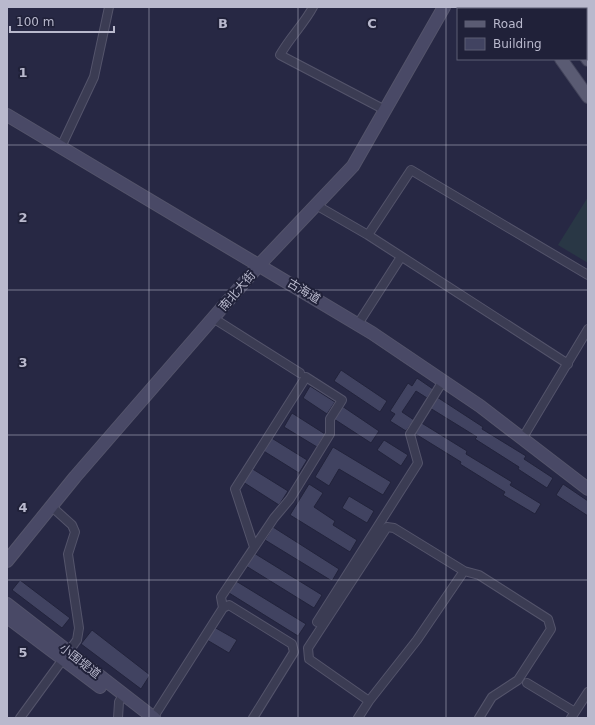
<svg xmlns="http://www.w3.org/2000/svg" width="595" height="725" font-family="'DejaVu Sans','Noto Sans SC',sans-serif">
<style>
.green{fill:#293745}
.building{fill:#414361;stroke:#22233b}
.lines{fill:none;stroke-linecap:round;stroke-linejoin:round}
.street-casing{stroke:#54546b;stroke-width:10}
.secondary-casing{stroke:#54546b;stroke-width:14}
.primary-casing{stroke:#42435a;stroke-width:14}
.street{stroke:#3b3c53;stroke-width:8}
.secondary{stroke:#494966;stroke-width:12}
.primary{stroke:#5a5b73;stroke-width:12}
.grid{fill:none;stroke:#b9b9cd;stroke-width:1;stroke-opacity:0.55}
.labels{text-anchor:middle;stroke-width:4;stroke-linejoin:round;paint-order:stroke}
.street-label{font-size:12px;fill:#b9b9cd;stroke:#202139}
.grid-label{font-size:13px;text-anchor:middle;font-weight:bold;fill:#b9b9cd;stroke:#202139;stroke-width:4;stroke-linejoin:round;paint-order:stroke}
</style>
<rect width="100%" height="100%" fill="#272844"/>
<path class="green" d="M588,197V263L558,245Z"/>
<path class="building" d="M341,370L387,401L380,412L334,381Z
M417,378L433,389L427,398L416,391L402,412L414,420L406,431L390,421L395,414L390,411L408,383L412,386Z
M310,386L335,402L327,414L303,398Z
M437,397L483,427L482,429L526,456L524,459L553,478L547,488L518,469L519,467L475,439L477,437L430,408Z
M342,406L379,431L371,443L334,419Z
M292,413L325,434L317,447L284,427Z
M420,422L467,451L466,454L512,482L510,485L541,504L535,514L503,495L505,492L460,464L461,462L414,433Z
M270,437L307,460L299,473L262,450Z
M384,440L408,455L401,466L377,450Z
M333,447L391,482L383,495L339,469L329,486L315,477Z
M251,468L288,491L279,505L243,482Z
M309,484L323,493L314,507L335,521L333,525L357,540L350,552L290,515Z
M563,484L588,501V516L556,495Z
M349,496L374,511L367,523L342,508Z
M273,527L339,569L332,581L265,540Z
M254,553L322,595L314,608L246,566Z
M20,580L70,618L62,628L12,590Z
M236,581L306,624L298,636L229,593Z
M214,627L237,640L229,653L207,640Z
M92,630L150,675L141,689L81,644Z"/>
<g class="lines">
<g class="street-casing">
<path id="street" d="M313,7C304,24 290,37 280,55L385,110
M61,147L94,77L109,7
M316,205L368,235L568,364
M368,235L411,170L588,275
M213,318L300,373
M358,324L401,257
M522,439L588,329
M223,608L221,597L274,518L290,499L330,434V419L342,400L306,377L235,489L254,547
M317,622L418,463L410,434L443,381
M527,683L575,712L571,718
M369,701L417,640L464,571
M575,712L588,692
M20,718L77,640L79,628L68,554L75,532L72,525L51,506
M118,718L119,702L123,695
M153,718L223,608L229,605L292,644L294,652L253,718
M358,718L369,701L309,659L308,648L387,527L394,528L464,571L479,575L548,619L551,629L518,680L492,697L479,718"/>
</g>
<g class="secondary-casing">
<path id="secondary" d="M7,115L372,333L480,406L588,489
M7,561L75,477L260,264L353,166L444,7
M7,604L154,718
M7,617L100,687"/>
</g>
<g class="primary-casing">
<path id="primary" d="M522,7L524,9
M549,7L550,9
M586,57L588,60
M561,59L588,97"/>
</g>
<use href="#street" class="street"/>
<use href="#secondary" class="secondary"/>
<use href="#primary" class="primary"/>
</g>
<path class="grid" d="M149,7V718M298,7V718M446,7V718M7,145H588M7,290H588M7,435H588M7,580H588"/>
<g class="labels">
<g class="street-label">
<text transform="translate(237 291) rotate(-49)" y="4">南北大街</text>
<text transform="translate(304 291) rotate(31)" y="4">古海道</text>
<text transform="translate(80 661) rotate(38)" y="4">小围堤道</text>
</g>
</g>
<g class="grid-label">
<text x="223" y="28">B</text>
<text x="372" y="28">C</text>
<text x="23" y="77">1</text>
<text x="23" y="222">2</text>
<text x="23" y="367">3</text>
<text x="23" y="512">4</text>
<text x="23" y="657">5</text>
</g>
<rect width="595" height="725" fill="none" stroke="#b9b9cd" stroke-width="16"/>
<rect x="457" y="8" width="130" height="52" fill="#202139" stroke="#5d5e74"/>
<rect x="465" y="21" width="20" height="6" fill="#5a5b73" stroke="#5d5e74"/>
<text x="493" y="28" font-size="12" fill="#b9b9cd">Road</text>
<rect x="465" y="38" width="20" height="12" fill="#414361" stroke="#5d5e74"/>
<text x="493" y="48" font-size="12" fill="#b9b9cd">Building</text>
<path d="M10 26v6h104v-6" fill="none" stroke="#b9b9cd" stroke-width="2"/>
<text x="16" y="26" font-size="12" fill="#b9b9cd" stroke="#202139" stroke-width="3" paint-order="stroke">100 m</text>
</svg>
